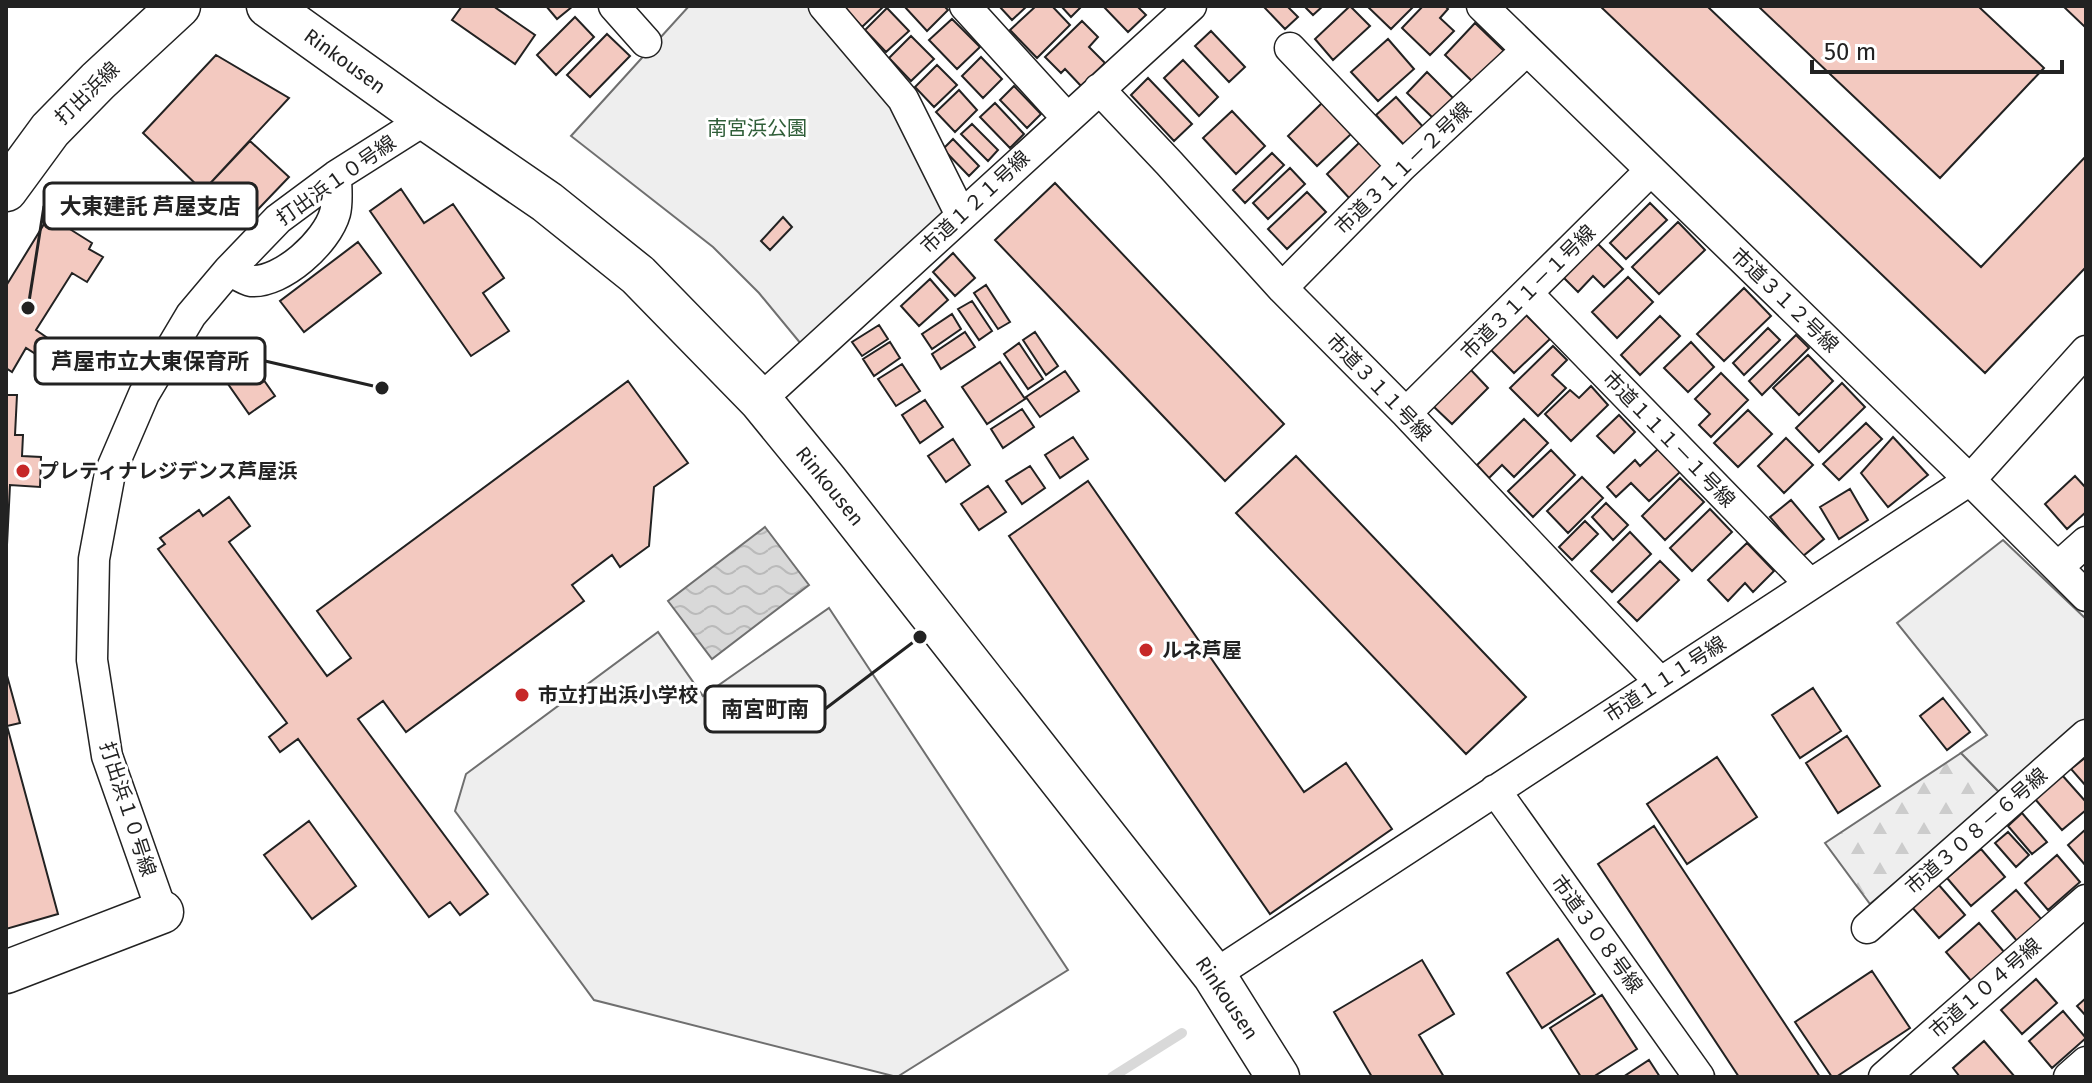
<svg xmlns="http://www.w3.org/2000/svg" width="2092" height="1083" font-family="'Fira Sans','Noto Sans JP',sans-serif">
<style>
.forest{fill:url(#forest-firs);stroke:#6f6f6f;stroke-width:2}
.park{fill:#eee;stroke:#6f6f6f;stroke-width:2}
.water{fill:url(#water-waves);stroke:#6f6f6f;stroke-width:2}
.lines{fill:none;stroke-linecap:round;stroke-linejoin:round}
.stream{stroke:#d9d9d9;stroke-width:10}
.building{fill:#f3c9c0;stroke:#222;stroke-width:2}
.street-casing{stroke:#222;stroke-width:33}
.secondary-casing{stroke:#222;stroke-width:45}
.street{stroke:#fff;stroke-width:30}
.secondary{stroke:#fff;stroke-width:42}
.poi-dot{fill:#c62828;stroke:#fff;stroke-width:3}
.labels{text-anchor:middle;stroke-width:6;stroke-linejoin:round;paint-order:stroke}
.street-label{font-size:20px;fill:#222;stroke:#fff}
.park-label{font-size:20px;fill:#2f5e38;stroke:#fff}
.poi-label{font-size:20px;font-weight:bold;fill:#222;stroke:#fff;text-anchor:start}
.leader{fill:none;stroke:#222;stroke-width:3}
.callout-dot{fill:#222;stroke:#fff;stroke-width:3}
.callout{fill:#fff;stroke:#222;stroke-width:3}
.callout-label{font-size:22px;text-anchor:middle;font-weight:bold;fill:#222}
</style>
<defs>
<pattern id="forest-firs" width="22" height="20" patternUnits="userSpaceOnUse" patternTransform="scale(2)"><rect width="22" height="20" fill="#eee"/><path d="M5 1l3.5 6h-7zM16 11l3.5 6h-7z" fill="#ccc"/></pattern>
<pattern id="water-waves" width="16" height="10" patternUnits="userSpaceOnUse" patternTransform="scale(2)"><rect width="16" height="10" fill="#d9d9d9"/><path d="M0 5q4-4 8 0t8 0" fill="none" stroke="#bababa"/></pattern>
</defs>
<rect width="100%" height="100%" fill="#fff"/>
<path class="forest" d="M1961,753L2001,794L1870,904L1825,843Z"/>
<path class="park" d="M689,6H810L898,100L953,213L806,350L759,293L713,247L571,136Z
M2003,540L2086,619V719L2001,794L1961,753L1987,735L1897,623Z
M829,608L1068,970L897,1077L594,1000L455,811L466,774L658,632L703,696Z"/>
<path class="water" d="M765,527L809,585L712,659L668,601Z"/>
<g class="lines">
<path class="stream" d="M1112,1077L1182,1033"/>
</g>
<path class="building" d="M462,6H493L535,35L515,64L452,20Z
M546,6H573L557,19Z
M843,6H884L862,27Z
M904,6H944L948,10L927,31Z
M999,6H1027L1012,20Z
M1036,6H1052L1070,25L1037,58L1010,30Z
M1061,6H1082L1071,17Z
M1103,6H1137L1146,15L1128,32Z
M1263,6H1287L1298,17L1285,29Z
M1304,6H1323L1313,15Z
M1350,6L1370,26L1333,60L1315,39Z
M1367,6H1414L1391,29Z
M1423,6H1445L1448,9L1440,18L1454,31L1430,55L1402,28Z
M1600,6H1707L1981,267L2086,156V267L1985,373Z
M1758,6H1978L2044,68L1940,178Z
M2063,6H2086V28Z
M887,8L909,31L886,52L865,30Z
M575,17L594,37L556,75L537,55Z
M952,19L980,47L957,69L929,40Z
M1082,21L1098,37L1089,47L1105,63L1081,86L1065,69L1061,73L1045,57Z
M1475,23L1504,51L1473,82L1445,55Z
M1211,31L1245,67L1229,82L1195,46Z
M607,34L630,56L590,97L567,75Z
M911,36L934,59L911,81L889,58Z
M1388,39L1414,69L1378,101L1351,72Z
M216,55L289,98L203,191L143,133Z
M981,57L1002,79L983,98L962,76Z
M1183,60L1218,97L1199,116L1164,78Z
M937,65L957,85L934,107L915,87Z
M1427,72L1453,98L1433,118L1407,93Z
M1148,78L1192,124L1174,141L1131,95Z
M1014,86L1041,114L1027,128L1000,100Z
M959,90L977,110L955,132L936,112Z
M1396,97L1425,129L1406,147L1376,115Z
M995,103L1024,134L1010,148L980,117Z
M1322,103L1351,134L1317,166L1288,136Z
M1232,111L1265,146L1236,174L1203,138Z
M972,124L998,150L988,161L961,134Z
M953,139L979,166L969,176L943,149Z
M250,141L289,177L242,226L203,191Z
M1360,142L1384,168L1351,200L1327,174Z
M1272,153L1284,165L1245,203L1233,190Z
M1290,168L1305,184L1268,219L1253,203Z
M1055,183L1284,424L1225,481L995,240Z
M401,189L424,223L453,204L504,278L483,293L509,331L471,356L370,211Z
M1307,192L1326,212L1287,249L1268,229Z
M1650,203L1667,220L1626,259L1610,243Z
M49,216L92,243L89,249L103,257L87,282L72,273L36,330L52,341L42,358L26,348L12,372L6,368V286Z
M783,217L792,227L770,250L761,241Z
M1678,222L1705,250L1659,294L1632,267Z
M358,242L381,273L304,332L280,301Z
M1598,244L1623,269L1604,287L1593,276L1578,292L1563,277Z
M953,253L975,278L955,296L933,272Z
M1628,277L1653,302L1617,338L1592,312Z
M930,279L948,300L919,326L901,306Z
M986,285L1010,322L998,329L974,293Z
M1744,288L1771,316L1724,361L1697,334Z
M972,301L992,331L979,340L958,309Z
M952,314L961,329L932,349L922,334Z
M1525,314L1550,339L1514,373L1490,349Z
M1660,316L1680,336L1640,375L1621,355Z
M879,325L888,339L862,356L852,342Z
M1768,328L1780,340L1744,375L1733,363Z
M965,332L975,347L941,369L932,354Z
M1035,332L1058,366L1046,375L1023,340Z
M1796,335L1809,348L1762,395L1749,381Z
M890,342L900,358L874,376L863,359Z
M1691,342L1714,367L1688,392L1664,368Z
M1019,343L1043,379L1028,389L1004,354Z
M239,345L275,396L249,414L214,364Z
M1553,346L1567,360L1552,375L1566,388L1538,416L1510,388Z
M1808,355L1833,381L1799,415L1773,388Z
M1000,362L1025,399L987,424L962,387Z
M902,364L920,391L896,406L878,379Z
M1470,369L1488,388L1452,424L1433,406Z
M1065,371L1079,391L1040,417L1026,397Z
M1721,373L1748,400L1711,437L1699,425L1710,414L1695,399Z
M628,381L688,463L654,487L649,546L620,567L612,555L572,585L584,601L406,732L383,701L358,719L488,894L460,915L450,902L429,917L298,739L280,752L269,737L287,723L158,549L165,544L160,538L199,510L203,516L229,497L250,526L229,542L327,676L351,658L317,611Z
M1842,383L1865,407L1819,452L1796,428Z
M1591,386L1608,405L1571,441L1545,414L1570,390L1579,398Z
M6,395H17L15,435H23L22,456L41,457L40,487L10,485L6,565Z
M925,400L943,427L920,443L902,415Z
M1022,409L1034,427L1003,448L991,429Z
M1748,410L1772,434L1738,467L1714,443Z
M1619,415L1635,432L1614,453L1597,436Z
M1524,419L1548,443L1514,477L1502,465L1489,478L1477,465Z
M1866,423L1882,439L1839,480L1823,464Z
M1073,437L1088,459L1060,478L1045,455Z
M1893,437L1928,475L1888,507L1861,473Z
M1786,438L1813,465L1784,493L1758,466Z
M953,439L970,465L946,482L928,456Z
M1658,449L1680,472L1649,501L1631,483L1616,497L1607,487L1635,460L1640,466Z
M1551,450L1575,475L1533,517L1508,491Z
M1296,456L1526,697L1466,754L1236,513Z
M1030,466L1045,488L1022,504L1006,481Z
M2075,476L2086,488V512L2067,529L2045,504Z
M1582,477L1603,498L1568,533L1547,511Z
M1680,478L1704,502L1665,540L1642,516Z
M1088,481L1304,792L1346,763L1392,829L1270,914L1009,536Z
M988,486L1006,512L979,530L961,504Z
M1850,489L1868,520L1839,539L1820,507Z
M1791,500L1824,539L1803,556L1770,517Z
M1606,503L1628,525L1613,540L1592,517Z
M1710,509L1732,532L1692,571L1670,548Z
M1585,521L1598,534L1572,560L1559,547Z
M1630,532L1651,554L1612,592L1591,571Z
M1747,543L1774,571L1753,592L1745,583L1728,601L1708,580Z
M1660,561L1679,580L1637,621L1618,602Z
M6,672L20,723L7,726L58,914L6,929Z
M1813,688L1841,731L1800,758L1772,715Z
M1943,698L1970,732L1947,750L1920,716Z
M1847,736L1880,786L1838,813L1806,763Z
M1717,757L1757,817L1687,864L1647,804Z
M2086,757V786L2071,769Z
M2062,775L2086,802V810L2062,830L2035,799Z
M2022,813L2047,842L2032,854L2008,826Z
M309,821L356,886L312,919L264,855Z
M1654,826L1820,1077H1739L1598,864Z
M2086,829V866L2068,845Z
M2008,832L2029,855L2016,867L1995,843Z
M1981,849L2005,877L1971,906L1947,878Z
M2057,855L2080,882L2048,910L2025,883Z
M1938,884L1965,915L1939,938L1911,906Z
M2016,890L2042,920L2017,941L1992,911Z
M1979,923L2005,953L1972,982L1946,952Z
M1558,939L1595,994L1542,1028L1507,973Z
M1422,960L1454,1014L1419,1035L1444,1077H1372L1334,1012Z
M1872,971L1910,1028L1836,1077H1832L1795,1022Z
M2036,979L2057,1003L2022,1034L2001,1010Z
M1602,995L1637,1049L1593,1077H1581L1550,1028Z
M2086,998V1016L2077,1006Z
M2063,1011L2086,1038L2052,1068L2029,1041Z
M1984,1041L2015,1077H1960L1953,1068Z
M1649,1060L1660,1077H1623Z"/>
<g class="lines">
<g class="street-casing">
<path id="street" d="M614,6L646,42
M824,6L903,99L961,215
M965,6L1067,118
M1482,6L1970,480L2086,596
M1290,48L1402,166
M1099,89L1169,163L1282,288L1406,413L1660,682
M229,270C235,273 245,280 251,281C282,283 327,242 335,213C338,202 336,187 336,176
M1282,288L1402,166L1527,50
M1527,293L1810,584
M760,400L1191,6
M1406,413L1651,170
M2058,567L2086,542
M1495,790L1699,1077
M162,912L107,756L92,660L94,559L110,473L144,394L191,315L229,270L278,219L336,176L426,119
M1867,928L2086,735
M1214,975L1970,480L2086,351
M1884,1077L2086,900
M2069,1077L2086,1062"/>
</g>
<g class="secondary-casing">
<path id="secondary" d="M268,6L426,119L547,202L638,275L760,400L827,482L1214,975L1278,1077
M6,190L50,130L98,81L179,6
M6,972L162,912"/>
</g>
<use href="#street" class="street"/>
<use href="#secondary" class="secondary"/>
</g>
<g class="poi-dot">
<circle cx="23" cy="471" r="8"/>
<circle cx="1146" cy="650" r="8"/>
<circle cx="522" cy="695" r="8"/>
</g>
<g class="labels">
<g class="street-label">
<text transform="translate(345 61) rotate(36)" y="7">Rinkousen</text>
<text transform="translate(87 93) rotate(-44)" y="7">打出浜線</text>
<text transform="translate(1403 168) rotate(-44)" y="7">市道３１１－２号線</text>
<text transform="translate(336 180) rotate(-35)" y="7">打出浜１０号線</text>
<text transform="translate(975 202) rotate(-43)" y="7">市道１２１号線</text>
<text transform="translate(1528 292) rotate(-45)" y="7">市道３１１－１号線</text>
<text transform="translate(1785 300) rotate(44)" y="7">市道３１２号線</text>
<text transform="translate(1379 387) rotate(46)" y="7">市道３１１号線</text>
<text transform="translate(1669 439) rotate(46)" y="7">市道１１１－１号線</text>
<text transform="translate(830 486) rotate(51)" y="7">Rinkousen</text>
<text transform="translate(1665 679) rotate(-33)" y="7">市道１１１号線</text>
<text transform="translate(128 809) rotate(72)" y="7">打出浜１０号線</text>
<text transform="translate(1976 831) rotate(-41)" y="7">市道３０８－６号線</text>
<text transform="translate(1597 934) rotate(54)" y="7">市道３０８号線</text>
<text transform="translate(1985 988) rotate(-41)" y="7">市道１０４号線</text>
<text transform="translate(1227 998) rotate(56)" y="7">Rinkousen</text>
</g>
<g class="park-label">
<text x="757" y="135">南宮浜公園</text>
</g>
<g class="poi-label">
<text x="39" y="478">プレティナレジデンス芦屋浜</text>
<text x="1162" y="657">ルネ芦屋</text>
<text x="538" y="702">市立打出浜小学校</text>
</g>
</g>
<path class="leader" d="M28 308L44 206M382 388L265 361M920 637L825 709"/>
<g class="callout-dot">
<circle cx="28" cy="308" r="8"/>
<circle cx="382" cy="388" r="8"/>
<circle cx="920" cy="637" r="8"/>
</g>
<g class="callout">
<rect x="44" y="183" width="213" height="46" rx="8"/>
<rect x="35" y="338" width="230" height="46" rx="8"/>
<rect x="705" y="686" width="120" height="46" rx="8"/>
</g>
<g class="callout-label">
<text x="150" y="214">大東建託 芦屋支店</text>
<text x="150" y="369">芦屋市立大東保育所</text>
<text x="765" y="717">南宮町南</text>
</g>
<rect width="2092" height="1083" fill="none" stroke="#222222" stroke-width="16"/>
<path d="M1812 60v12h250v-12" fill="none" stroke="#222222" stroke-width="4"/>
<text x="1824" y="60" font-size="24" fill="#222222" stroke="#ffffff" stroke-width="6" paint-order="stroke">50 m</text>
</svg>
